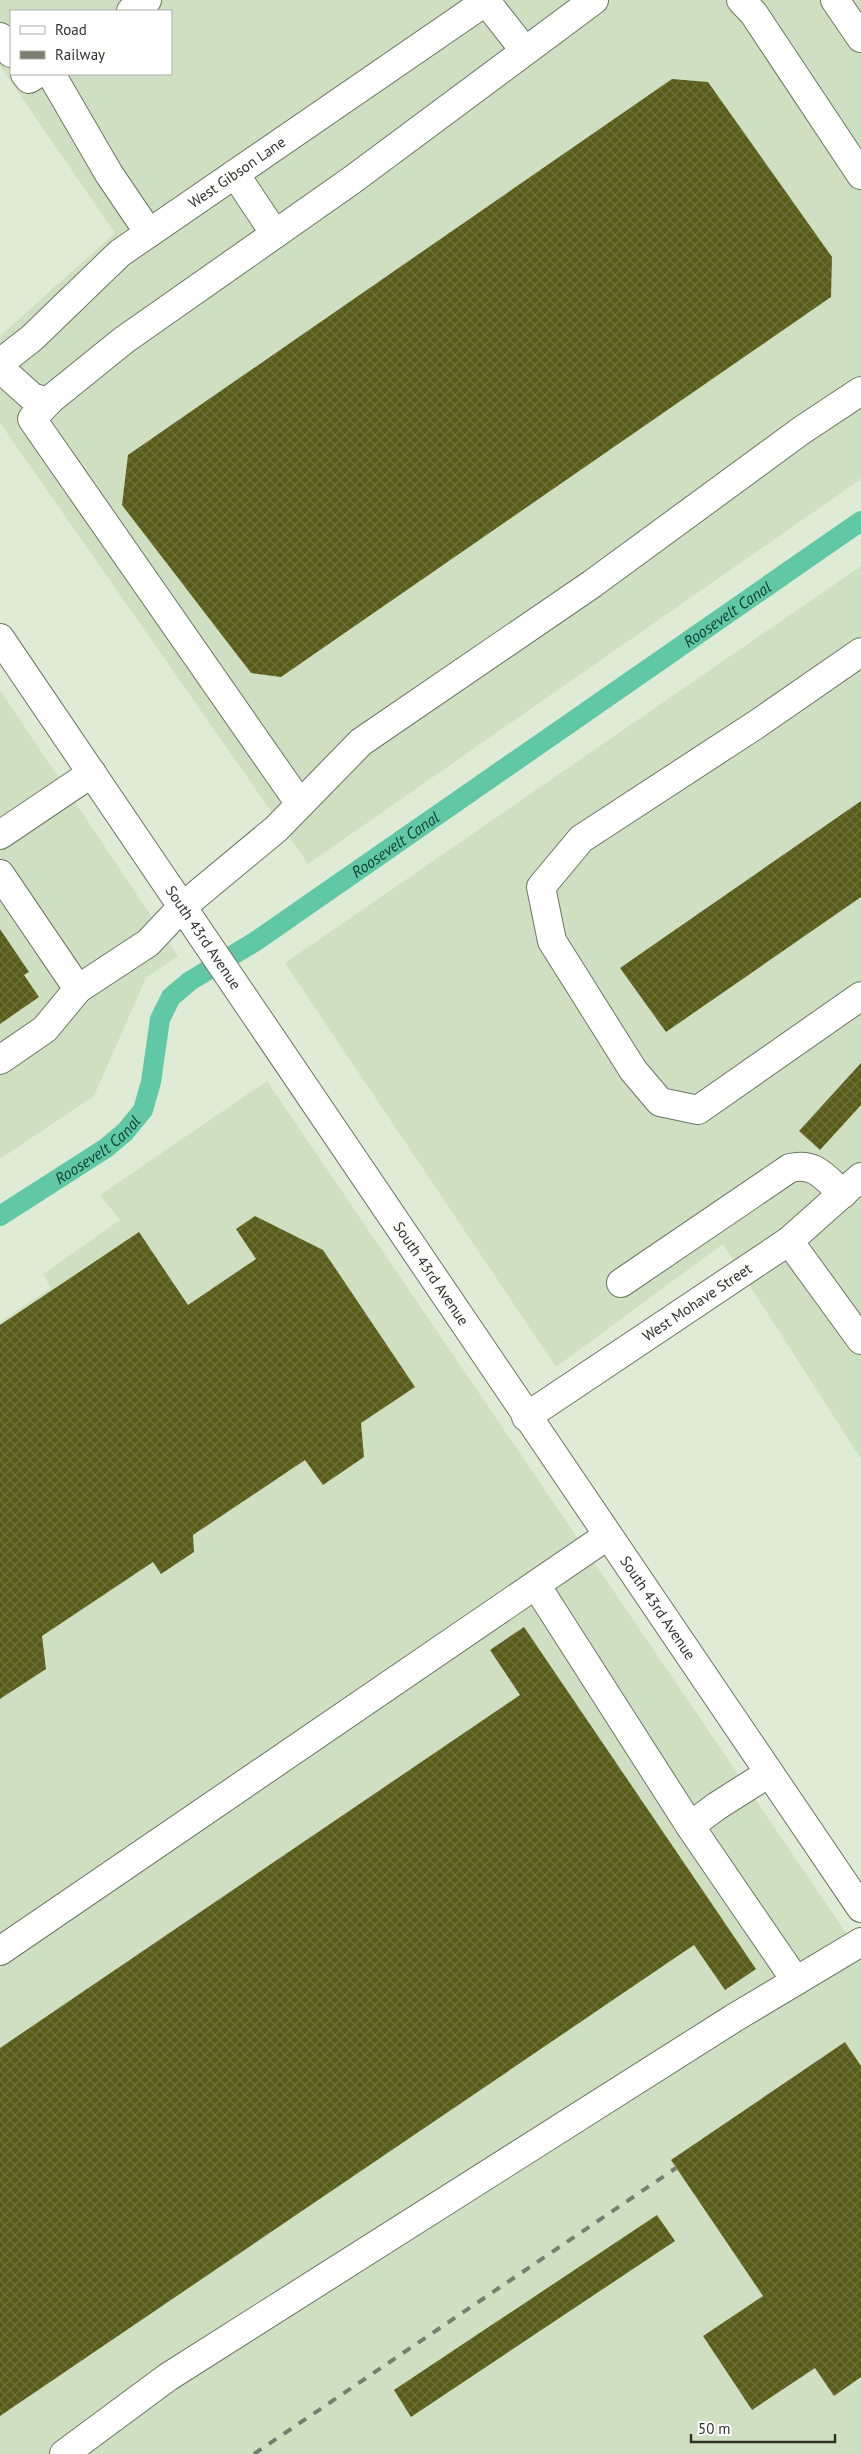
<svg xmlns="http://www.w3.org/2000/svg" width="861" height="2454" font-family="'PT Sans',sans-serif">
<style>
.built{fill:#cfe0c2;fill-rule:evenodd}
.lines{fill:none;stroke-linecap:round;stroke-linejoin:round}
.canal{stroke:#61c8a6;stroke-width:20}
.building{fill:url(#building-cross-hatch)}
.minor-casing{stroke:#6c7763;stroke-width:30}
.major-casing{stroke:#6c7763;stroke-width:30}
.minor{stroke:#fff;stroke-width:28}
.major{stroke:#fff;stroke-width:28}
.rail{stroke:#787f71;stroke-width:4;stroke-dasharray:9 9;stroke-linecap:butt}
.labels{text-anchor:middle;stroke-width:5;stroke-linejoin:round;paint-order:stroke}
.street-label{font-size:15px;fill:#2f342b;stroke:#fff}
.water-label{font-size:16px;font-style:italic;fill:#103e30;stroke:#fff}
</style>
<defs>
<pattern id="building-cross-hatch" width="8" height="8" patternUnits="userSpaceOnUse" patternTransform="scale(1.25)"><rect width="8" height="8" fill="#595c19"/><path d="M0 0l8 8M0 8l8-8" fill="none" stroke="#6e703a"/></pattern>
</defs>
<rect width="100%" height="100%" fill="#dfebd4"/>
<path class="built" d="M0,0H861V479L308,864L0,423V336L115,233L0,66ZM11,11H171V74H11Z
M861,566V1459L723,1244L556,1367L285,963Z
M0,690L178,956L146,978L94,1096L0,1159Z
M267,1081L861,1955V2454H0V1322L51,1288L43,1274L120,1220L100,1195Z"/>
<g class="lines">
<path class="canal" id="s1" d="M0,1216L106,1148L125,1132L143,1110L151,1082L160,1019L171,997L190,981L256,941L861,521"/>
</g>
<path class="building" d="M672,79L708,82L832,257L831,297L281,677L251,673L122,505L128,455Z
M861,801V897L666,1032L620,968Z
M0,929L29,972L24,975L39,997L0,1024Z
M861,1063V1105L820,1150L799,1131Z
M255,1216L323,1250L415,1387L361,1423L364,1457L323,1485L305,1460L193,1535L194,1552L161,1574L153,1562L42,1636L46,1669L0,1699V1325L139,1232L188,1305L256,1259L236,1229Z
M524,1627L756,1969L725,1990L694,1945L0,2416V2048L520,1695L490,1650Z
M845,2042L861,2066V2377L834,2396L815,2368L752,2410L703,2336L763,2296L671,2160Z
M657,2215L675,2241L411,2417L394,2390Z"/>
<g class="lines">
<g class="minor-casing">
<g id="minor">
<path d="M485,0L525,51"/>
<path d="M741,0L754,14L861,175"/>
<path d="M835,0L861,38"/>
<path d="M131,11L147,0"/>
<path d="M0,37L11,53"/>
<path d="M25,74L29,79L37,74"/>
<path d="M51,74L109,174L149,233"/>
<path d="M235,174L275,234"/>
<path id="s2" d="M0,363L32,338L120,253L488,0"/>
<path d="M0,368L32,397L48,402"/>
<path d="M861,652L757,724L581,839L541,887L552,941L633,1070L660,1102L698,1110L861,996"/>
<path d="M300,804L32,419L51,399L124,340L352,180L594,0"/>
<path d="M0,835L92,773"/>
<path d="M0,874L78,989L148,943L182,907L276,829L361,742L592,584L802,430L861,391"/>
<path d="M0,1060L45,1029L78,989"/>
<path d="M789,1241L861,1340"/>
<path d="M621,1283L790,1168C816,1162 825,1178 843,1194"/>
<path id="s3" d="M526,1417L789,1241L861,1177"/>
<path d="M536,1585L690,1826L796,1981"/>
<path d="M690,1826L717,1806L769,1773"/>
<path d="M0,1951L607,1536"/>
<path d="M64,2454L168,2377L734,2018L861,1942"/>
</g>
</g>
<g class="major-casing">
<g id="major">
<path id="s4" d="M0,638L861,1908"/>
</g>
</g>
<use href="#minor" class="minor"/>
<use href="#major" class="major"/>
<path class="rail" d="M254,2454L676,2168"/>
</g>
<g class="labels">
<g class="street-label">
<text dy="5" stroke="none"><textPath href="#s2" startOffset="305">West Gibson Lane</textPath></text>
<text dy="5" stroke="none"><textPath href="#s4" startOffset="362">South 43rd Avenue</textPath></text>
<text dy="5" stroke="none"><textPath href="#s4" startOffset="768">South 43rd Avenue</textPath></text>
<text dy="5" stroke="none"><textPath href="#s3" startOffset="206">West Mohave Street</textPath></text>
<text dy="5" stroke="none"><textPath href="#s4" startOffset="1172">South 43rd Avenue</textPath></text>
</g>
<g class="water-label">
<text dy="6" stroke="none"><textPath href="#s1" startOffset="972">Roosevelt Canal</textPath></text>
<text dy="6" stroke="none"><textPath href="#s1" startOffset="568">Roosevelt Canal</textPath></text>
<text dy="6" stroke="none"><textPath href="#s1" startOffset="118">Roosevelt Canal</textPath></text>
</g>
</g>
<rect x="10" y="10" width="162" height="65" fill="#ffffff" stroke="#acaeaa"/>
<rect x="20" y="26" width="25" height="8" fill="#ffffff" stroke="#acaeaa"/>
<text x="55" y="35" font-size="15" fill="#2f342b">Road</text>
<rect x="20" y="51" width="25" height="8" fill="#787f71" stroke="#acaeaa"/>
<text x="55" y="60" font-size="15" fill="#2f342b">Railway</text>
<path d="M691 2434v8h144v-8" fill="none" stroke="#2f342b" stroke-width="2.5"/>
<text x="698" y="2434" font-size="15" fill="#2f342b" stroke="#ffffff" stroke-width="4" paint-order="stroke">50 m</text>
</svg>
